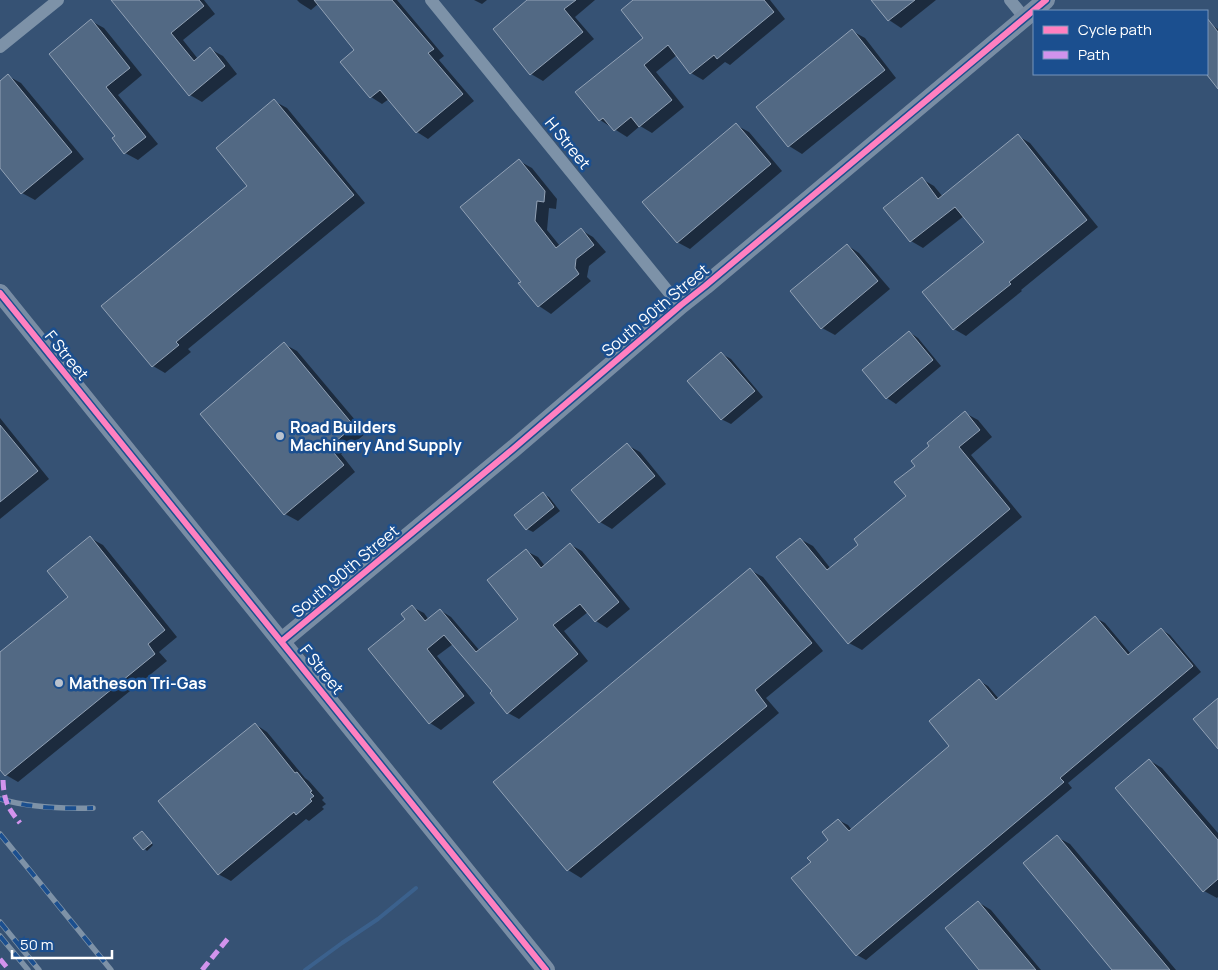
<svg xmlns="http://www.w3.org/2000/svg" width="1218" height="970" font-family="Manrope,sans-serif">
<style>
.shadow{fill:#0007}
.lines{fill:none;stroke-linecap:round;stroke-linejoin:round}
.stream{stroke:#3b618d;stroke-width:4}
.building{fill:#526984;stroke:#92a2b6}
.street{stroke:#7d92a8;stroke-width:12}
.secondary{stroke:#798da4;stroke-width:18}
.rail-casing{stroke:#7e92a7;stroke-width:5.5}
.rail{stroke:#1b4f8f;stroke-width:4;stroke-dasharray:11;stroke-linecap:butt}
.quiet{stroke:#d193ec;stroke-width:5;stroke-dasharray:10 5;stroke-linecap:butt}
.cycleway-casing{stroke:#1b4f8f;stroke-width:9}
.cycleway{stroke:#ff80c0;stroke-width:6}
.poi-dot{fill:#b9c2ce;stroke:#1b4f8f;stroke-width:2}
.labels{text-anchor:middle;stroke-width:5;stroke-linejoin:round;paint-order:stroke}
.street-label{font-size:16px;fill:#fff;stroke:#1b4f8f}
.poi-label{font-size:16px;font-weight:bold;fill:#fff;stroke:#1b4f8f;text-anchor:start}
</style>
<rect width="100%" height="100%" fill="#365274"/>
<path class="shadow" d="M117,0H204L215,14L183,40L198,59L210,49L223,56L237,74L202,102L190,95Z
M297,0H397L444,56L439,60L474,101L428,139L417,132L389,99L382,104L371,97L356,51L318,4L311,10L300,3Z
M474,0H487L482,4Z
M529,0H595L575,17L594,39L543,81L531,74L495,29Z
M635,0H770L785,19L730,65L725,62L703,80L691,73L677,55L656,72L684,107L652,133L640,126L627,137L600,120L645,38Z
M872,0H936L901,28L889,20Z
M91,21L104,28L142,75L118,95L158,144L138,160L125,153L117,136L50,54Z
M1210,24L1218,29V84L1214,82L1207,73V62L1211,58L1207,53V27Z
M852,31L865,38L896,78L802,154L789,146L757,107Z
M8,76L21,83L84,159L35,200L22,193L0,166V83Z
M274,101L287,108L365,203L188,349L191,352L165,373L153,366L249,186Z
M736,125L749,132L782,171L690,249L677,242Z
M1018,136L1030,143L1098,227L1021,290L1022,291L966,336L954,329L986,243L964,216L923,248L911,241L885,208L922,179L934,186L943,197Z
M519,161L532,168L557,199L556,209L549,208L547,230L560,246L581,230L593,237L606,252L589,266L587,277L591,281L551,314L539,306L520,284L522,282Z
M847,245L859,253L890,289L835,335L822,328Z
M909,332L918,338L941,366L896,404L887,398Z
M284,344L297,351L366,433L341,454L355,472L298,521L285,514Z
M722,354L731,359L763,397L731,424L721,419Z
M965,413L978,420L992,437L971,455L1022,517L862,650L849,643L800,539L813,546L831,569L860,545L908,496L917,466L931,446Z
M0,418L49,479L0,519Z
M627,445L640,452L666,484L612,529L600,522Z
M543,494L549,497L560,511L533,532L527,529Z
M90,538L103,545L177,637L159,652L167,661L18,782L6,775L0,768V654L70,597Z
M571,545L582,551L630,609L607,628L596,621L588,612L564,631L588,661L519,719L508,713L493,692L453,644L437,656L475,703L441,730L430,723L407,619L412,607L424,613L429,620L440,610L451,617L480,651L520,620L526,551L538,557L545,566Z
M750,570L763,577L823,651L766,698L779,713L581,878L568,870L495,782Z
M1096,618L1105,623L1131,654L1161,629L1170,635L1201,672L1068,783L1072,788L866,960L857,955L812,862L830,840L838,820L848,825L852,830L951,747L979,681L988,686L999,699Z
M255,724L267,732L305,778L309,781L324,798L322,800L326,804L322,807L324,809L309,821L306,819L231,881L218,874Z
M1149,760L1162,768L1218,833V897L1217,898L1204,891Z
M144,834L153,845L147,851L135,839Z
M1057,837L1070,844L1176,970H1114Z
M978,902L991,910L1041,970H981Z"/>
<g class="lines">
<path class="stream" d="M305,970L342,943L378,919L416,888"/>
</g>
<path class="building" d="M111,0H199L204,6L171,33L194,61L210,47L225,66L189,96Z
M314,0H392L434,49L428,53L463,94L416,133L380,90L370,98L340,62L354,50Z
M527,0H576L564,9L583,32L530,75L493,29Z
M633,0H764L774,12L717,59L714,55L690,74L668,45L644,65L672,100L639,127L631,117L614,131L603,118L599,121L575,92L643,38L621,10Z
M871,0H915L888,21Z
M1207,18L1218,32V89L1207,75Z
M91,19L130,68L106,87L146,137L124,154L112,138L115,136L49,54Z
M852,29L885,70L788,147L756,107Z
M8,74L72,152L21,194L0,168V81Z
M274,99L354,195L176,342L179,345L152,367L101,306L247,186L216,148Z
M736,123L771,164L677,243L642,202Z
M1018,134L1087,220L1009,282L1011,284L953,330L922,292L984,242L955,207L910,242L883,208L922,177L938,199Z
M519,159L545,191L544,202L537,201L535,221L556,248L581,228L594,245L576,259L575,268L579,274L538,307L518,283L521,282L460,207Z
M847,244L878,281L821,329L790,291Z
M909,331L933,360L886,399L862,370Z
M284,342L354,426L329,447L344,465L284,515L200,414Z
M721,352L755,391L721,420L687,381Z
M965,411L980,430L959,447L1010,509L848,644L776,557L800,538L827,570L858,545L854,539L906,496L894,482L915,466L911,461L929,446L927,443Z
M0,425L38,471L0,502Z
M627,443L655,476L599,523L571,490Z
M543,492L554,507L526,530L514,515Z
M90,536L165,630L148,644L155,654L5,776L0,770V652L68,597L47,571Z
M570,543L619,602L595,622L580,604L553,625L578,654L507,714L490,693L492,691L444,635L427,649L464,696L429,724L368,649L405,619L401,614L412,605L425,621L440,609L476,652L518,619L487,580L526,549L541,568Z
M750,568L812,643L755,690L767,706L567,871L493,782Z
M1095,616L1128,655L1161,628L1193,666L1060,778L1064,782L856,956L791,878L811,862L807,858L828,840L822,832L838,819L849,831L949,746L929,721L979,679L996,700Z
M1218,698V749L1193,719Z
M255,723L295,773L297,772L312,791L310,792L314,796L310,799L312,801L296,815L294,812L218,875L158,801Z
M1149,759L1218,840V879L1203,892L1115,788Z
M142,831L152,843L143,850L133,838Z
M1057,835L1170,970H1112L1023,863Z
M978,901L1036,970H979L945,928Z"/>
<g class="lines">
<path class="street" d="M431,0L671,295L681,305
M1010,0L1024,17
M0,47L58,0"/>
<path class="secondary" d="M0,293L546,970
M282,641L513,449L681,305L705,286L1046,0"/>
<g class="rail-casing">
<path id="rail" d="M0,799C30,808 61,809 93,808
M0,834L111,970
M0,922L39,970
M0,936L28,970"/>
</g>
<use href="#rail" class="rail"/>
<path class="quiet" d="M3,780C4,801 7,807 20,823
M0,959L9,970
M202,970L230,936"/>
<g class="cycleway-casing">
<path id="cycleway" d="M0,293L546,970
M282,641L513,449L681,305L705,286L1046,0"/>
</g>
<use href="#cycleway" class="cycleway"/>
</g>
<g class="poi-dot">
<circle cx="280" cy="436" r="5"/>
<circle cx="59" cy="683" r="5"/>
</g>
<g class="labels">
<g class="street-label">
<text transform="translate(568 143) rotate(51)" y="6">H Street</text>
<text transform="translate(655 310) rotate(-40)" y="6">South 90th Street</text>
<text transform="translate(67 355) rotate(51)" y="6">F Street</text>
<text transform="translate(345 571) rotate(-40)" y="6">South 90th Street</text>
<text transform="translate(322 669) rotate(51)" y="6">F Street</text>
</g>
<g class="poi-label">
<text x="290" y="433">Road Builders<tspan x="290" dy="18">Machinery And Supply</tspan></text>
<text x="69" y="689">Matheson Tri-Gas</text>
</g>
</g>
<rect x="1033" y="10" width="175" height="65" fill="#1b4f8f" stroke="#7695bc"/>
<rect x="1043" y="26" width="25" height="8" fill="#ff80c0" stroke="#7695bc"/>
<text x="1078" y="35" font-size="15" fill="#ffffff">Cycle path</text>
<rect x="1043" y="51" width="25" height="8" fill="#d193ec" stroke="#7695bc"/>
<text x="1078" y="60" font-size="15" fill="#ffffff">Path</text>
<path d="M12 950v8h100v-8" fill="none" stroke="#ffffff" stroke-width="2.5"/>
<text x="20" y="950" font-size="15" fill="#ffffff" stroke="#1b4f8f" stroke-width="4" paint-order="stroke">50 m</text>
</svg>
